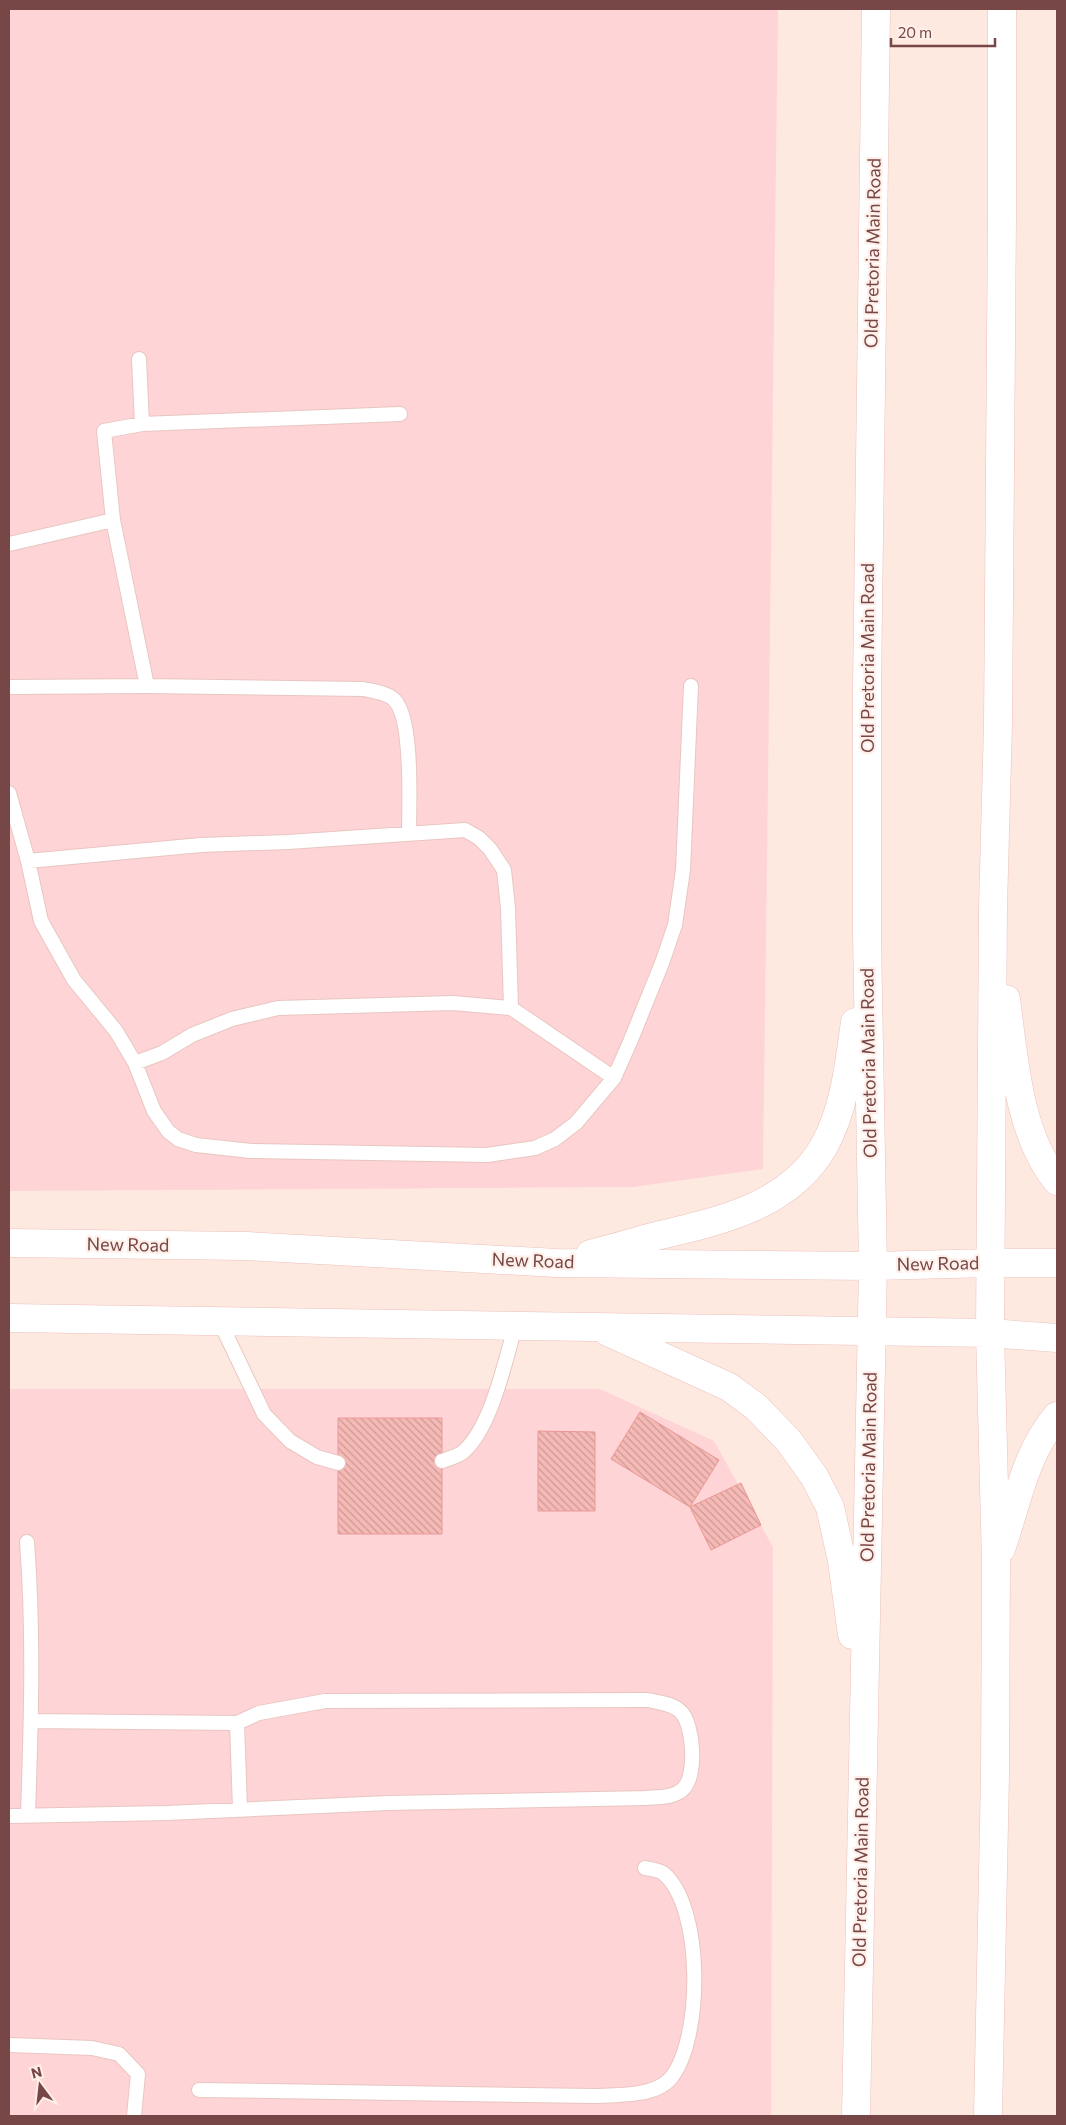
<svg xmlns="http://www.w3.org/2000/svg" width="1066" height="2125" font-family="Commissioner,sans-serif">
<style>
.commercial{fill:#ffd4d6}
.building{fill:url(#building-back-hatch);stroke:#ea9895}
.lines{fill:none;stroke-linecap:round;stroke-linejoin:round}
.lane-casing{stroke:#e8c6c1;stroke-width:16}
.street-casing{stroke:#e8c6c1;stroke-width:29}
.secondary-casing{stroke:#ebc1bb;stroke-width:29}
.lane{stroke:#fff;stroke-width:14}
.street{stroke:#fff;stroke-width:28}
.secondary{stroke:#fff;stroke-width:28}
.labels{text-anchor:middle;stroke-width:4.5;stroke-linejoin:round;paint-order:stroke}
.street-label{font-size:18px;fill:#774646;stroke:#ffefe9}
</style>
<defs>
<pattern id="building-back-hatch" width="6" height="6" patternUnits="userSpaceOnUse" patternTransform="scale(1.25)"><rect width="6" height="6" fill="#f6bab6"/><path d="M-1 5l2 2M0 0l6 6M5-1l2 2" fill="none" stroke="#cc9996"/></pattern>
</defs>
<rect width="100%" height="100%" fill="#fee9e1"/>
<path class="commercial" d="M9,9H778L763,1169L633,1187L9,1191Z
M9,1389H600L714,1441L773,1547L771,2116H9Z"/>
<path class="building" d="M640,1412L719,1460L690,1507L611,1459Z
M338,1418H442V1534H338Z
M538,1431L595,1432V1511H538Z
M741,1483L761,1525L711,1550L690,1507Z"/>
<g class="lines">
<g class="lane-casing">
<path id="lane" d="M139,359L142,424
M9,544L113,520
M147,686L113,520L104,431L142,424L400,414
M9,687L147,686L363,689C372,691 384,692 392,698C414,712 409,807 409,833
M9,793L28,861L41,921L74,980L116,1031L135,1063L154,1111L168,1131L178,1139L196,1145L251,1151L487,1155L535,1148L555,1139L576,1123L614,1078L630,1042L662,963L675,925L683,870L691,686
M28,861L201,845L288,842L465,830L479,838L490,849L504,870L508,908L511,1008
M135,1063L162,1053L192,1035L232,1019L278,1008L453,1003L511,1008L614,1078
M220,1322L264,1414L290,1441L317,1457L338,1463
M442,1461C448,1459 458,1456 463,1452C491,1428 505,1362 515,1327
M27,1542C34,1633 31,1724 28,1815
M237,1723L240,1809
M9,1816L167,1813L388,1803L646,1798C657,1797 674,1798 683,1789C697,1777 694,1725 681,1712C674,1704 658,1702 648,1700L325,1701L259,1713L237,1723L31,1721
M9,2045L92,2048L119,2054L138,2074L134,2116
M199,2090L593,2096C615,2095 654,2097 670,2079C703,2041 704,1906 663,1873C659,1870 651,1869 645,1868"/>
</g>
<g class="street-casing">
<path id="street" d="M991,1263H1057
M990,1333L1057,1338"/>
</g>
<g class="secondary-casing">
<path id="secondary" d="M1006,999C1014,1057 1018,1134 1057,1181
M9,1243L246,1246L557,1263L873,1266L991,1263
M590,1254C611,1249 631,1243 652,1237C715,1222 789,1208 824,1146C845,1108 849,1064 855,1022
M9,1318L990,1333
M608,1332L729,1387L756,1407L788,1440L814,1476L830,1507L842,1561L852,1635
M1001,1549C1017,1504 1025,1453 1057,1416
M856,2116L873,1266L867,936V689L876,9
M988,2116L995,1775L996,1563L990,1333L993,908L998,724L1002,214V9"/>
</g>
<use href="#lane" class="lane"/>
<use href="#street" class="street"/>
<use href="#secondary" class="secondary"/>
</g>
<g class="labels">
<g class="street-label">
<text transform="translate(873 253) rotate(-89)" y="6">Old Pretoria Main Road</text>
<text transform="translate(868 658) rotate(-90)" y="6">Old Pretoria Main Road</text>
<text transform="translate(869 1063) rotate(-91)" y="6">Old Pretoria Main Road</text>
<text transform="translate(128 1245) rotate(1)" y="6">New Road</text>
<text transform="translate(533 1261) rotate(2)" y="6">New Road</text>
<text transform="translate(938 1264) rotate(-1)" y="6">New Road</text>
<text transform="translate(869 1467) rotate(-89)" y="6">Old Pretoria Main Road</text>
<text transform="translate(861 1872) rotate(-89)" y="6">Old Pretoria Main Road</text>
</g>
</g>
<rect width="1066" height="2125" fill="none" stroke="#774646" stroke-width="20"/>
<g transform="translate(40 2085) rotate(345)" stroke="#ffefe9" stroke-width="4" paint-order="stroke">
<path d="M0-4L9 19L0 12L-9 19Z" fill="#774646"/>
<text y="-8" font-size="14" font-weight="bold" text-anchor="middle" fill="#774646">N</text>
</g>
<path d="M891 38v8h104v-8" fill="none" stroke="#774646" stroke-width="2.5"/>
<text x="898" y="38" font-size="15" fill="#774646" stroke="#ffefe9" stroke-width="4" paint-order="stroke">20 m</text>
</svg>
